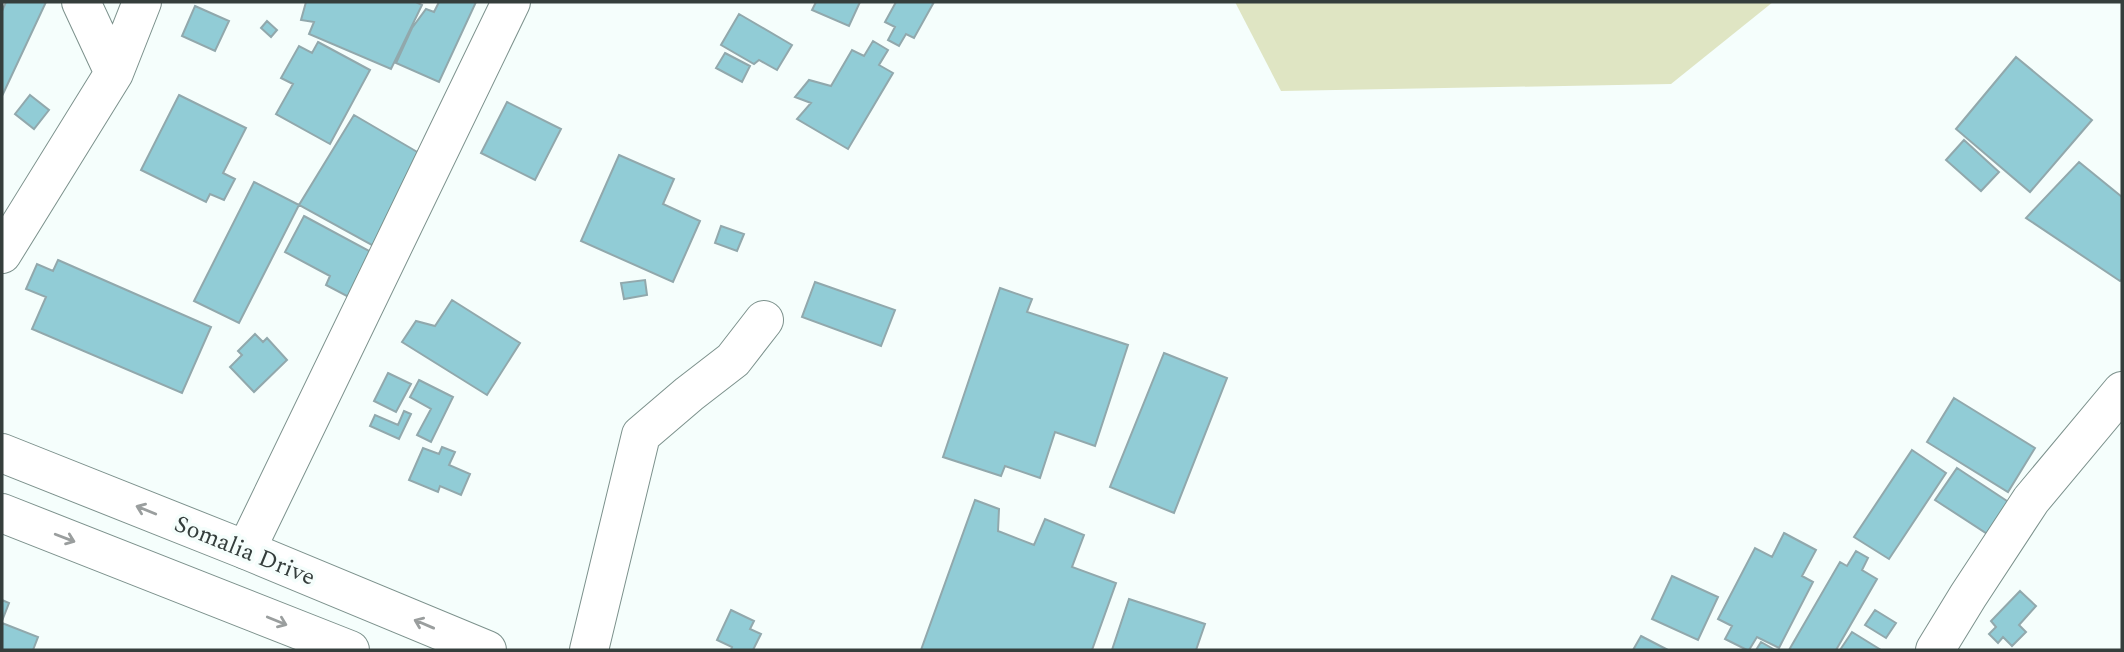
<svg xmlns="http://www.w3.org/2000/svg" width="2124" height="652" font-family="Spectral,serif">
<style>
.green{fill:#dfe5c3}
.building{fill:#91ccd6;stroke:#91a8ac;stroke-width:2}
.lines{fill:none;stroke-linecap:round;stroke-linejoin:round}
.street-casing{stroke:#7c918c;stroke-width:40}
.primary-casing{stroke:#7c918c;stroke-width:40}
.street{stroke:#fff;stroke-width:38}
.primary{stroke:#fff;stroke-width:38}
.oneway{stroke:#9a9e9e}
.labels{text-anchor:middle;stroke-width:7;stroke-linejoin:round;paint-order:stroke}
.street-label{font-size:24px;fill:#353e3c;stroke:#f5fefc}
</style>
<rect width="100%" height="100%" fill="#f5fefc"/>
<path class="green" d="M1235,2H1773L1671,84L1281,91Z"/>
<path class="building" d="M6,2H46L3,94L2,93V11Z
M306,2H416L422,5L391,69L309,34L314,22L301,20Z
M439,2H476L439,82L396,63L412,28L426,9L434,12Z
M816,2H860L849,26L812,10Z
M896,2H934L914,38L906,34L899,46L888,40L895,27L885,22Z
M195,6L229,21L215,51L182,36Z
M739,14L792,45L777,70L759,60L754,64L721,45Z
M267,21L277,30L271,37L261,28Z
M873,41L888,50L879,65L893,73L848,149L797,119L811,103L795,97L809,80L831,86L852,50L864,56Z
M318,42L370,70L330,144L276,114L293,84L281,78L299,46L312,53Z
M725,53L750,66L742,82L716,68Z
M2016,57L2092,120L2030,192L1956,129Z
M30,95L49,110L34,129L15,114Z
M179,95L246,128L223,173L235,179L224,200L210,194L206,202L141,170Z
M507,102L561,129L535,180L481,153Z
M354,115L431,160L379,249L299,205Z
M1964,140L1999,172L1981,191L1946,160Z
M619,155L674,179L663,204L700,221L673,282L581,241Z
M2079,162L2122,197V279L2120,281L2026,218Z
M254,182L299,205L239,323L194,301Z
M304,216L384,259L360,303L326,285L330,276L285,252Z
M721,226L744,234L737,251L715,243Z
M58,260L211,327L182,393L32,329L46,297L26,289L37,264L53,271Z
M645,280L647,295L624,299L621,283Z
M815,282L895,310L881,346L802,317Z
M1000,288L1032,299L1027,312L1128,345L1095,446L1055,432L1040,478L1005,466L1001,476L943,457Z
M452,300L520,343L487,395L402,342L416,321L435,326Z
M255,334L263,342L267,338L287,360L254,392L230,367L242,355L238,351Z
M1164,353L1227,378L1174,513L1110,487Z
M388,373L411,384L396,412L374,401Z
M419,380L453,397L431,442L417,435L431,409L410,397Z
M1954,398L2035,448L2008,492L1927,442Z
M404,411L411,414L399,439L370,426L375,415L398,425Z
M442,447L455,452L449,465L470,474L461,495L440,486L438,492L409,480L423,448L439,454Z
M1912,450L1946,473L1889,559L1854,537Z
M1957,468L2010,503L1989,535L1935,500Z
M975,500L999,509L998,531L1034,545L1045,519L1084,535L1072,567L1116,583L1092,650H921Z
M1784,533L1816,550L1802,576L1813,582L1779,648L1757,637L1749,650H1747L1725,639L1732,626L1718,619L1755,548L1772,557Z
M1856,551L1868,558L1862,570L1877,579L1836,650H1789L1840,562L1847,566Z
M1672,576L1718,597L1698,640L1652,619Z
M2020,591L2036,606L2019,625L2026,632L2012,646L2003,637L1998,643L1989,634L1996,627L1991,621Z
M1129,599L1205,624L1196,650H1112Z
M2,600L9,603L2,621Z
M731,610L754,621L750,629L761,634L753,650H731L732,647L717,640Z
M1875,610L1896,623L1886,638L1865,625Z
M2,623L38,637L33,650H2Z
M1852,632L1881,650H1840Z
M1641,636L1668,650H1633Z
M1761,642L1775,650H1756Z"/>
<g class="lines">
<g class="street-casing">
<path id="street" d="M81,2L114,73
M2,254L114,73L142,2
M246,550L511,2
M589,650L641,435L689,394L733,360L764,320
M1935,650L1968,596L2031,500L2122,391"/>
</g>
<g class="primary-casing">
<path id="primary" d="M2,453L246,550L487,650
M2,513L350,650"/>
</g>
<use href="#street" class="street"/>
<use href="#primary" class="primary"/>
</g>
<defs><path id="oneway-shaft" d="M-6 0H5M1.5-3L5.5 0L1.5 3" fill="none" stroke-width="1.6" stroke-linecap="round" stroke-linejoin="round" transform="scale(1.75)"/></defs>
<g class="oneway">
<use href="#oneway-shaft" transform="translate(146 510) rotate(-158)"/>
<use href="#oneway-shaft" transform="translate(65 538) rotate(21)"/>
<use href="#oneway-shaft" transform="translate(277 621) rotate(22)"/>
<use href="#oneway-shaft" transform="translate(424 624) rotate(-157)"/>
</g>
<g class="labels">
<g class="street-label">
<text transform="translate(245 550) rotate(22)" y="8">Somalia Drive</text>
</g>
</g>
<rect width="2124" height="652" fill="none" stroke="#353e3c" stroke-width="7"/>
</svg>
